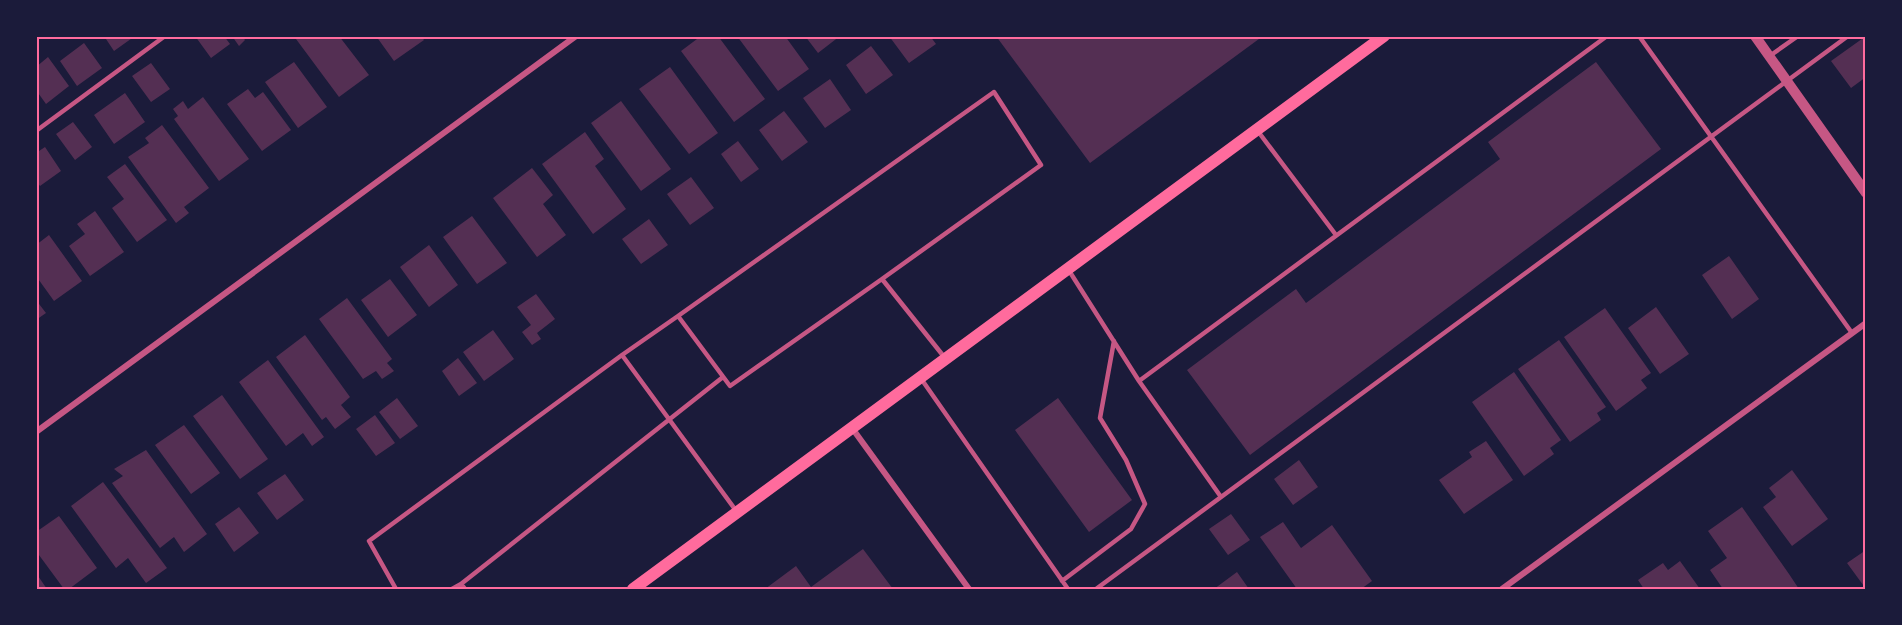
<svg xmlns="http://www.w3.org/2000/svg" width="1902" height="625" font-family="'Roboto Condensed',sans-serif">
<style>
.building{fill:#542f53}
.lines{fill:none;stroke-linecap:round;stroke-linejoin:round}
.service{stroke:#c65784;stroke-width:4.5}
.minor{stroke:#c65784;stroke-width:6}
.tertiary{stroke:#c65784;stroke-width:10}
.secondary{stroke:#ff6b9d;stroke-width:12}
.neatline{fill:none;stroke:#ff6b9d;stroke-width:2}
</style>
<rect width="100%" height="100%" fill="#1b1b3a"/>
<path class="building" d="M104,36H135L114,51Z
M195,36H224L230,44L211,58Z
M232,36H242L245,40L239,46Z
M300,36H321L323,39L327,36H339L369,75L339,97L296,39Z
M376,36H421L424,40L394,61Z
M701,36H718L765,99L734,122L681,51Z
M737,36H785L809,69L778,91Z
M805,36H840L818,53Z
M889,36H930L936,44L909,63Z
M996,36H1263L1090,163Z
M1866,36V77L1851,88L1831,61Z
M84,43L102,68L77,86L60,61Z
M871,46L893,75L866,94L846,65Z
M48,57L69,86L46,104L36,90V67Z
M294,62L327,107L298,128L265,82Z
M1596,62L1661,149L1250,455L1187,370L1296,289L1306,303L1500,159L1488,142Z
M151,63L170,89L151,102L132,76Z
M670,67L718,133L689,154L639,89Z
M830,79L851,110L825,128L803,98Z
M248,89L255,98L263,92L291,130L262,151L227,104Z
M125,93L145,122L114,144L94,115Z
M203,97L249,159L219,181L174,119L178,116L173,109L183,101L188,109Z
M621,101L671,169L641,191L591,123Z
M784,111L808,142L782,161L759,130Z
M73,122L92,147L75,160L56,134Z
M162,125L209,188L184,207L189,213L176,223L128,157L149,143L145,138Z
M585,132L604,159L595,166L626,209L593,234L542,164Z
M738,141L759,169L741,182L721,154Z
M45,147L61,171L40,186L36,181V153Z
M125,164L167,220L137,242L112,208L124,199L107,177Z
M532,168L553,195L543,204L566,235L537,257L493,198Z
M691,177L714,208L690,225L667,194Z
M95,211L124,252L90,276L69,246L85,234L77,224Z
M472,216L507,263L477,284L443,237Z
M649,219L668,245L641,264L622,239Z
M49,235L82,281L54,301L36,276V245Z
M429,245L458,285L429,307L400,267Z
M1729,256L1759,299L1732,319L1702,275Z
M390,279L417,315L388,337L361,300Z
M536,294L555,319L537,333L541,339L532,345L522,332L531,325L517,307Z
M347,298L392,359L387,363L394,371L382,379L376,371L363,379L319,319Z
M36,300L46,313L36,320Z
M1656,307L1689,354L1660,374L1628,328Z
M1605,308L1651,373L1641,380L1647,388L1616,411L1564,337Z
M493,330L514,359L484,381L463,352Z
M305,335L350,397L341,405L351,417L335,429L326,417L322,420L276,357Z
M1559,340L1606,407L1597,413L1601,420L1570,442L1518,369Z
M458,358L477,383L459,396L442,371Z
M268,360L324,437L312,446L303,433L286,446L239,382Z
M1514,372L1561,440L1550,448L1554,454L1524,476L1472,402Z
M222,395L268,459L240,479L193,416Z
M397,398L418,426L400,439L379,412Z
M1058,398L1132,500L1089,532L1015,430Z
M375,415L395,443L376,456L356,429Z
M184,425L220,473L191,494L155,445Z
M1486,441L1513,480L1464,514L1439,480L1472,457L1469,452Z
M146,450L207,534L184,552L174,537L160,548L112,483L123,476L114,469Z
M1299,460L1318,487L1293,505L1274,479Z
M1792,470L1828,519L1792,546L1763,507L1776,497L1769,488Z
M285,474L304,500L277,520L257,493Z
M103,482L167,568L146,583L128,558L116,568L71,506Z
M239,507L259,533L234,552L215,524Z
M1742,507L1789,574L1799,589H1723L1710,570L1727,558L1708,531Z
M1231,514L1250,540L1228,555L1209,529Z
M59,516L97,568L69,589H64L36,551V532Z
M1283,522L1301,548L1332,525L1372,581L1361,589H1297L1260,537Z
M863,549L893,589H765L796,566L811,587Z
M1866,550V589L1847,563Z
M1680,561L1700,589H1644L1638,580L1663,563L1668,570Z
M1237,572L1249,589H1214Z
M36,573L47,589H36Z"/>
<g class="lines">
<path class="service" d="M1639,36L1852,333
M1771,55L1798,36
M1257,130L1336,235
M36,131L165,36
M1068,269L1139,381
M882,279L1041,165L994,92L678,316L730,386L882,279L945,358
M622,355L678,316
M922,380L1068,589
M1221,497L1139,381L1607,36
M1062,581L1131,529L1145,504L1126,460L1100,418L1114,341
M461,584L723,377
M396,589L369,541L622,355L737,512
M452,589L461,584L465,589
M1096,589L1848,36"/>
<path class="minor" d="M852,428L969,589
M36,432L576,36
M1502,589L1866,323"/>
<path class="tertiary" d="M1755,36L1866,193"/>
<path class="secondary" d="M633,589L1384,36"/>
</g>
<rect width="1902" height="625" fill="none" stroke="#1b1b3a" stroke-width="75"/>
<rect x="38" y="38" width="1826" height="550" class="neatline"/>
</svg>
